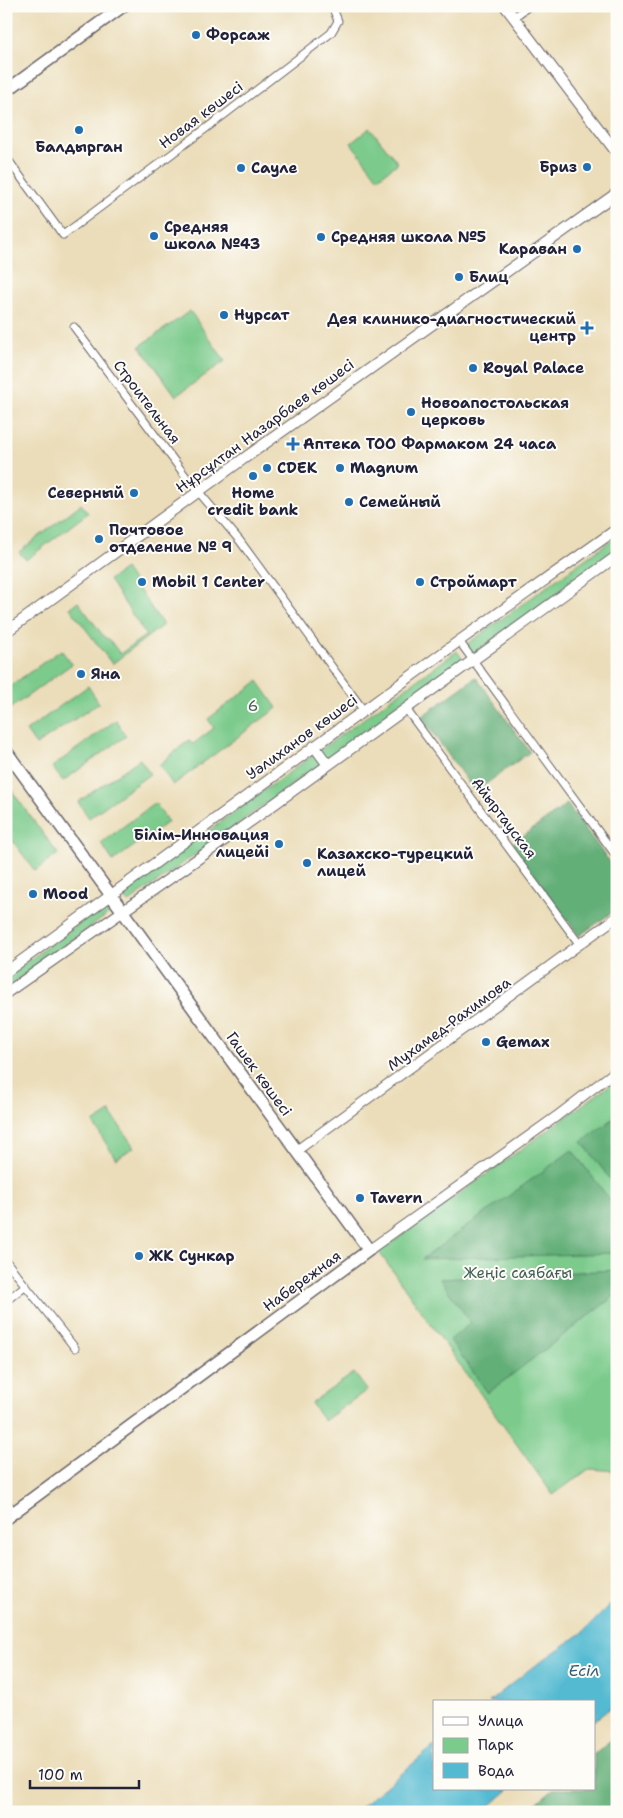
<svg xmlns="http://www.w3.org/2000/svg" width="623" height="1818" font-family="'Shantell Sans',sans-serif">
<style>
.green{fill:#7bcb8c;stroke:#4e7664}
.forest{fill:#64af78;stroke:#43685a}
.water{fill:#53bad1;stroke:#3a6e86}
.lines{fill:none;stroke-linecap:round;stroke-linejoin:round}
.minor-casing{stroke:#686367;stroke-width:9}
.tertiary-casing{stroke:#686367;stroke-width:11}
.secondary-casing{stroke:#686367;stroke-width:12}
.primary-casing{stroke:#686367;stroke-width:14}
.minor{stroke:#fff;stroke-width:7}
.tertiary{stroke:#fff;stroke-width:9}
.secondary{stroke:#fff;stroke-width:10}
.primary{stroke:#fff;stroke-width:11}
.poi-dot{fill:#1f6fb2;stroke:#fdfcf7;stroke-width:2}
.labels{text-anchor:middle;stroke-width:4;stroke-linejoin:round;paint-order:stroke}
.poi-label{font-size:15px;font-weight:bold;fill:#22223b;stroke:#fdfcf7;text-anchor:start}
.street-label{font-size:15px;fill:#22223b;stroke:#fdfcf7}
.park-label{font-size:15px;fill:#415d57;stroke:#fdfcf7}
.water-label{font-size:16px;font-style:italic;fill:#365f77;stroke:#fdfcf7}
</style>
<rect width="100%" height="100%" fill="#fdfcf7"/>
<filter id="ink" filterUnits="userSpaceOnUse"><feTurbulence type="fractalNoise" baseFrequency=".02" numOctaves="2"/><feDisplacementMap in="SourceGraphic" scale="10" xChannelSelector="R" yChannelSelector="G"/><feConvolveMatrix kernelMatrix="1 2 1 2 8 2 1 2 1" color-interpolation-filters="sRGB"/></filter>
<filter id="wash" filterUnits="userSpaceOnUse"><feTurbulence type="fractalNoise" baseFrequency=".0096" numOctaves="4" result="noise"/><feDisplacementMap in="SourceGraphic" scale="20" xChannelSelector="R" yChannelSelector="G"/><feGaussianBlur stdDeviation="1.12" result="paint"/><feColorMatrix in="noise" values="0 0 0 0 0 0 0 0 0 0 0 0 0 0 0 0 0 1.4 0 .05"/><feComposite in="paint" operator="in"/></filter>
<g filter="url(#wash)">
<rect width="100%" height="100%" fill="#ebddb9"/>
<path class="green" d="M370,128L398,163L378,178L351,143Z
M190,311L225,361L176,396L140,346Z
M81,504L88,513L26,560L19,552Z
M617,536V551L474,654L467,644Z
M125,569L163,625L112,664L70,608L78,602L105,638L109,639L120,654L146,635L109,580Z
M61,650L72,664L11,708L6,702V689Z
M457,651L464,661L128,903L121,894Z
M258,681L277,708L173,785L159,765L189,740L193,744L214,728L208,719Z
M88,686L99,703L36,745L26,731Z
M116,720L126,736L63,781L52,767Z
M140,759L150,774L89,818L78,802Z
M6,783L58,854L35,871L6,832Z
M155,803L168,822L113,861L101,843Z
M104,905L110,913L6,988V977Z
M617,1080V1471L589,1469L553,1495L379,1252Z
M110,1112L134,1147L116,1159L93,1123Z
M354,1373L367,1390L324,1421L311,1403Z"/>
<path class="forest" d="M476,677L530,752L475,792L421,717Z
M567,804L617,872V909L579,936L511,845Z
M617,1116V1188L582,1142Z
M572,1150L617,1209V1253L422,1259Z
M617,1270V1294L488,1393L450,1340L471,1323L440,1279Z
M617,1735V1812H526L553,1789H594V1754Z"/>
<path class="water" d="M617,1598V1703L594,1721V1702H489L530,1669L582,1633Z
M434,1746V1789H509L483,1812H355Z"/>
</g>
<g filter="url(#ink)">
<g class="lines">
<g class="minor-casing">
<path id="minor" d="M514,17L529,6
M6,157L63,235L224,115L331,33L338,21L332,6
M74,327L187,478L240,541L364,711
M459,641L617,857
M406,709L580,945
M6,1261L75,1348
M6,1301L26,1285
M6,1501L13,1512"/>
</g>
<g class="tertiary-casing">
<path id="tertiary" d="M296,1151L617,917
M369,1250L557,1116L617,1070"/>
</g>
<g class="secondary-casing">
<path id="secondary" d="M505,6L617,153
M6,632L239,462L617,193
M314,746L328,765
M6,972L459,641L617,529
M6,993L219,844L617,556"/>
</g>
<g class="primary-casing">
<path id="primary" d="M6,91L123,6
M6,751L369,1250L6,1518"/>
</g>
<use href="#minor" class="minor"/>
<use href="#tertiary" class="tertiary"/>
<use href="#secondary" class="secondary"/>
<use href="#primary" class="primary"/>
</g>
</g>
<g class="poi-dot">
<circle cx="196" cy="35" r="5"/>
<circle cx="79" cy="130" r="5"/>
<circle cx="587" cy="167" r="5"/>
<circle cx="241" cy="168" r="5"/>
<circle cx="154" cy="236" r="5"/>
<circle cx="321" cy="237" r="5"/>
<circle cx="577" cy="249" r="5"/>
<circle cx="459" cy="277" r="5"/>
<circle cx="224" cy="315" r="5"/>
<path d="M584.5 320.5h5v5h5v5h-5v5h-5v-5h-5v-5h5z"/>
<circle cx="473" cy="368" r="5"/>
<circle cx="411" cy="412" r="5"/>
<path d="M290.5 436.5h5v5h5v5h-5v5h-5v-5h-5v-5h5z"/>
<circle cx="267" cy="468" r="5"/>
<circle cx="340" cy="468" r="5"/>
<circle cx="253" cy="476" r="5"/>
<circle cx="134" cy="493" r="5"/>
<circle cx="349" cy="502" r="5"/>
<circle cx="99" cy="539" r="5"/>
<circle cx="142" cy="582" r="5"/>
<circle cx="420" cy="582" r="5"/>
<circle cx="81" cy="674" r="5"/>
<circle cx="279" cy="844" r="5"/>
<circle cx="307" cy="863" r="5"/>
<circle cx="33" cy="894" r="5"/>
<circle cx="486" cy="1042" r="5"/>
<circle cx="360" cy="1198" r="5"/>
<circle cx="139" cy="1256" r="5"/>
</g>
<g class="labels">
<g class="poi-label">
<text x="206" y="40">Форсаж</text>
<text x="79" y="152" text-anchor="middle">Балдырган</text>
<text x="577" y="172" text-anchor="end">Бриз</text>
<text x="251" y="173">Сауле</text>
<text x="164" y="232">Средняя<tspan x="164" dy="17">школа №43</tspan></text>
<text x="331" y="242">Средняя школа №5</text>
<text x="567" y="254" text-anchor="end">Караван</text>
<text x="469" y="282">Блиц</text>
<text x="234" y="320">Нурсат</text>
<text x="576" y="324" text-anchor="end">Дея клинико-диагностический<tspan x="576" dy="17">центр</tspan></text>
<text x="483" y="373">Royal Palace</text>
<text x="421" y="408">Новоапостольская<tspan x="421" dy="17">церковь</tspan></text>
<text x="303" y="449">Аптека ТОО Фармаком 24 часа</text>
<text x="277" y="473">CDEK</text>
<text x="350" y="473">Magnum</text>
<text x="124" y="498" text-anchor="end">Северный</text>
<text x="253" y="498" text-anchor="middle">Home<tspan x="253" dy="17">credit bank</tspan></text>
<text x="359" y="507">Семейный</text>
<text x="109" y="535">Почтовое<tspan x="109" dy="17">отделение № 9</tspan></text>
<text x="152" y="587">Mobil 1 Center</text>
<text x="430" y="587">Строймарт</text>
<text x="91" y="679">Яна</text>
<text x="269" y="840" text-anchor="end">Білім-Инновация<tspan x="269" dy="17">лицейі</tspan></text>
<text x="317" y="859">Казахско-турецкий<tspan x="317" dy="17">лицей</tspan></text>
<text x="43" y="899">Mood</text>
<text x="496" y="1047">Gemax</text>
<text x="370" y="1203">Tavern</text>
<text x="149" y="1261">ЖК Сункар</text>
</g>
<g class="street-label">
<text transform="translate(201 115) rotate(-37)" y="5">Новая көшесі</text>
<text transform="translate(147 402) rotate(53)" y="5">Строительная</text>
<text transform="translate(265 426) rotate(-36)" y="5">Нұрсұлтан Назарбаев көшесі</text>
<text transform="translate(302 737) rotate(-36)" y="5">Уәлиханов көшесі</text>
<text transform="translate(504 818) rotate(53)" y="5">Айыртауская</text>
<text transform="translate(449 1024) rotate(-36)" y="5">Мухамед-Рахимова</text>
<text transform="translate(259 1074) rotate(54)" y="5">Гашек көшесі</text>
<text transform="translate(302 1281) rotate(-36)" y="5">Набережная</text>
</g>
<g class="park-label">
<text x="253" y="711">6</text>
<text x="518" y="1278">Жеңіс саябағы</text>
</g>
<g class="water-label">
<text x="584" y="1676">Есіл</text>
</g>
</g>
<rect width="623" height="1818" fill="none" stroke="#fdfcf7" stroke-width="25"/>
<rect x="433" y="1700" width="162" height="90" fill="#fdfcf7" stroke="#a5a5ac"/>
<rect x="443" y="1717" width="25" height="8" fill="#ffffff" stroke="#a5a5ac"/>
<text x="478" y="1726" font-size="15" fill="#22223b">Улица</text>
<rect x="443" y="1738" width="25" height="15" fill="#7bcb8c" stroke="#a5a5ac"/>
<text x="478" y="1750" font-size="15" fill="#22223b">Парк</text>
<rect x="443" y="1763" width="25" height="15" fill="#53bad1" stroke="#a5a5ac"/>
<text x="478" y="1776" font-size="15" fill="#22223b">Вода</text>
<path d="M30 1780v8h109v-8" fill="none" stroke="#22223b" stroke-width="2.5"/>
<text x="38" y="1780" font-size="15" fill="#22223b" stroke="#fdfcf7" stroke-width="4" paint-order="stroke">100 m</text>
</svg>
